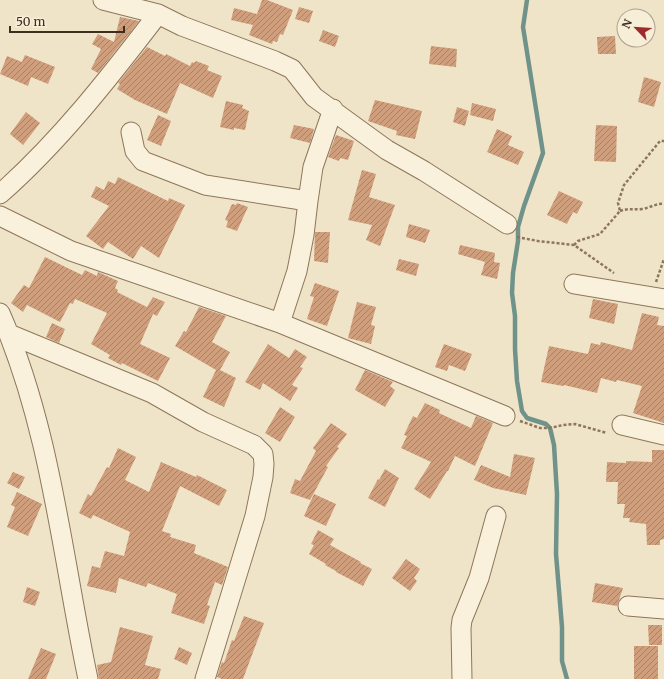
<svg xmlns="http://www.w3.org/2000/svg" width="664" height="679" font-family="Merriweather,serif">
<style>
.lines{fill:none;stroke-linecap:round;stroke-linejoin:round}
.stream{stroke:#6f938a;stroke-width:4.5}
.building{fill:url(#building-hatch)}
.minor-casing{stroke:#8d765c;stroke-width:21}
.path{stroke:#8d765c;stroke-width:2.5;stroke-dasharray:3 2;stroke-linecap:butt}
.minor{stroke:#faf1dc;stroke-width:19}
</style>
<defs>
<pattern id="building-hatch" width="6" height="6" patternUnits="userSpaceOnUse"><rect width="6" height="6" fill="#cf9f7d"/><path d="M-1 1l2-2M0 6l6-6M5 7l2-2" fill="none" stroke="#a98266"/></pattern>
</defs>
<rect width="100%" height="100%" fill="#f0e4c8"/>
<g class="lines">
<path class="stream" d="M527,0L523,27L543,153L524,206L518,227V241L513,273L512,293L515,316V349L517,381L522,411L527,418L546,424L550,428L554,445L557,494L556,554L562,627V661L567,679"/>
</g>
<path class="building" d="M262,0H267L293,10L283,35L280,34L277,42L273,41L272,44L249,35L253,25L231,20L234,8L257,14Z
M299,7L313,11L309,23L295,19Z
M120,17L139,21L98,73L91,69L101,49L92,44L98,34L114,42Z
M323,30L339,36L335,47L319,41Z
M615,36L616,54H598L597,37Z
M431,46L457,49L456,67L429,64Z
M147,47L165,56L166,54L190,66L192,62L194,63L196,61L209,66L207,70L222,76L213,98L180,83L167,114L135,100L117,89L120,84L118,83Z
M25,55L55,67L48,84L31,77L28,86L0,74L7,56L22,62Z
M644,77L661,82L654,107L638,102Z
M375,100L422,111L415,139L396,135L397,131L368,121Z
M226,101L243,105L242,108L249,111L245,130L234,128V130L220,127Z
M472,103L496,109L493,121L470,115Z
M457,107L469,111L465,126L453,122Z
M26,112L40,123L23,145L10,134Z
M158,115L171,121L161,146L147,140Z
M294,125L314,129L310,143L290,138Z
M596,125L617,126L616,162L594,161Z
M497,129L512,136L508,145L524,152L518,165L487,152Z
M336,135L354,141L348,160L340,158L339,161L328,157Z
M362,170L376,174L369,197L395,205L380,246L366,240L372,225L348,220Z
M118,177L168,201L169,198L185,205L159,258L141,246L133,259L108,242L103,249L86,236L109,206L91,197L96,186L104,190L108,181L115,184Z
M559,191L583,202L577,214L573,212L567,224L547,215Z
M237,203L248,207L237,231L226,227L228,221L225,220L232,204L236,205Z
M409,224L430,230L425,243L406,237Z
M315,232H330L328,263L314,261Z
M460,245L495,253L494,262L500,263L497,279L481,275L485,262L458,254Z
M45,257L82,275L85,270L97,276L98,272L118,281L115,288L118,290L117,292L147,307L153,297L165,302L157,316L153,314L140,344L170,358L158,381L122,363L121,365L108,358L110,355L91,344L107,313L75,299L73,304L70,303L60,322L27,305L23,312L11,303L24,285L29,288Z
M399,259L419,264L416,276L396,270Z
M315,283L339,291L327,326L307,319L314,297L310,296Z
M593,299L618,304L614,324L589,318Z
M357,302L376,307L371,325L375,326L371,344L348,338Z
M199,307L226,316L212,342L230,352L220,370L236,378L224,407L203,397L216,370L175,346L184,331L186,332Z
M642,313L659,317L657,325L664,326V423L633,413L642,386L617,380L616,382L601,378L597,393L564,385L563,386L541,382L549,346L588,354L591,343L600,345L601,342L632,350Z
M52,323L65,329L59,343L46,337Z
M268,344L289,358L295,349L307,357L300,367L303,368L292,385L298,388L290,401L263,383L260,390L245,382Z
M444,344L472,354L465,371L449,365L447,371L435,367Z
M365,370L393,382L390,386L395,390L385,407L355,390Z
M425,403L440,410L439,413L471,428L476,416L493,423L475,466L455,456L448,471H447L430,499L414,489L431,462L401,448L407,436L404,435L413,416L417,418Z
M280,407L295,417L280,442L265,433Z
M331,423L347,434L337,447L339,448L326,466L328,467L310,500L290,493L295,479L300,481L316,451L313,448Z
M118,448L136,457L125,480L149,492L161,462L196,477L197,475L227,490L219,506L180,486L162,531L171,534L170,537L196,545L194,553L228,567L222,585L215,582L207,605L210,606L204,624L171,613L177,594L148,583L146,587L119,578L116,593L87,586L92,566L100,568L105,551L124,556L130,532L93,515L91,519L79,513L88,494L91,496L107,467L109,468Z
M652,450H664V539L660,540V545H647L646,524L629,522L630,518H623L625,504H617L618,482H606L607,462L626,463V461L652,462Z
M514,454L535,458L526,495L493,488L474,480L481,465L510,477Z
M385,469L399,478L385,507L368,498L378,479L379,480Z
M13,472L25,477L19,489L7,483Z
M17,492L42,504L28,536L7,527L15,507L11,505Z
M314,494L336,504L326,526L304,516Z
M318,530L334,539L330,545L361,562L360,563L372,569L363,586L336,572V571L325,565L326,564L309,554L314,545L311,544Z
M406,559L420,569L414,578L417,581L410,591L392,578Z
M595,583L623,588L617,606L592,602Z
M27,587L40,592L35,606L23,602Z
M244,616L264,623L243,679H222L217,677L222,662L224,663L232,640L234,641Z
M648,625H662V645H649Z
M120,627L153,636L145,665L161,669L158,679H99L97,665L111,662Z
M634,646H658V679H634Z
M179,647L192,653L187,665L174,659Z
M41,648L56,654L46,679H28Z"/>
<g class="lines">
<g class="minor-casing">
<path id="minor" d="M103,0L158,14L182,26L275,61L292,69L314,97L358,129L387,150L424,171L507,224
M131,132L135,151L143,161L205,185L308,201
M0,194C60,141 109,78 158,14
M0,216L71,251L280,323L505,416
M574,284L664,299
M0,313C51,429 62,556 88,679
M280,323L297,271L304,235L308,201L313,167L333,109
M9,334L152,393L203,422L254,445L263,454L264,464L263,477L255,516L205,679
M622,425L664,435
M628,606L664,609
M462,679L461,628L462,620L479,578L496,516"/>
</g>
<path class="path" d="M620,211C628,208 634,210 642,209C650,208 656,203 664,204
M517,237L538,241L574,245L614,273
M574,245L578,241L600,234L620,211L618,203L624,185L660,141H664
M656,282L664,259
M520,421L540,428H550L563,425L575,424L607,433"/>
<use href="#minor" class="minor"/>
</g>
<g transform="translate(636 28) rotate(295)"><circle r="19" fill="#f7eed8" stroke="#ada18e"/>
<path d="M0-3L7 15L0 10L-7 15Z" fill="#9e2a2b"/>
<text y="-6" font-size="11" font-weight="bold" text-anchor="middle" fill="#3d2e20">N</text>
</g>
<path d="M10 26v6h114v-6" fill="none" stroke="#3d2e20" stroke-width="2"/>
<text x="16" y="26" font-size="12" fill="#3d2e20" stroke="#f7eed8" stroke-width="3" paint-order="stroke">50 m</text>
</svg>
